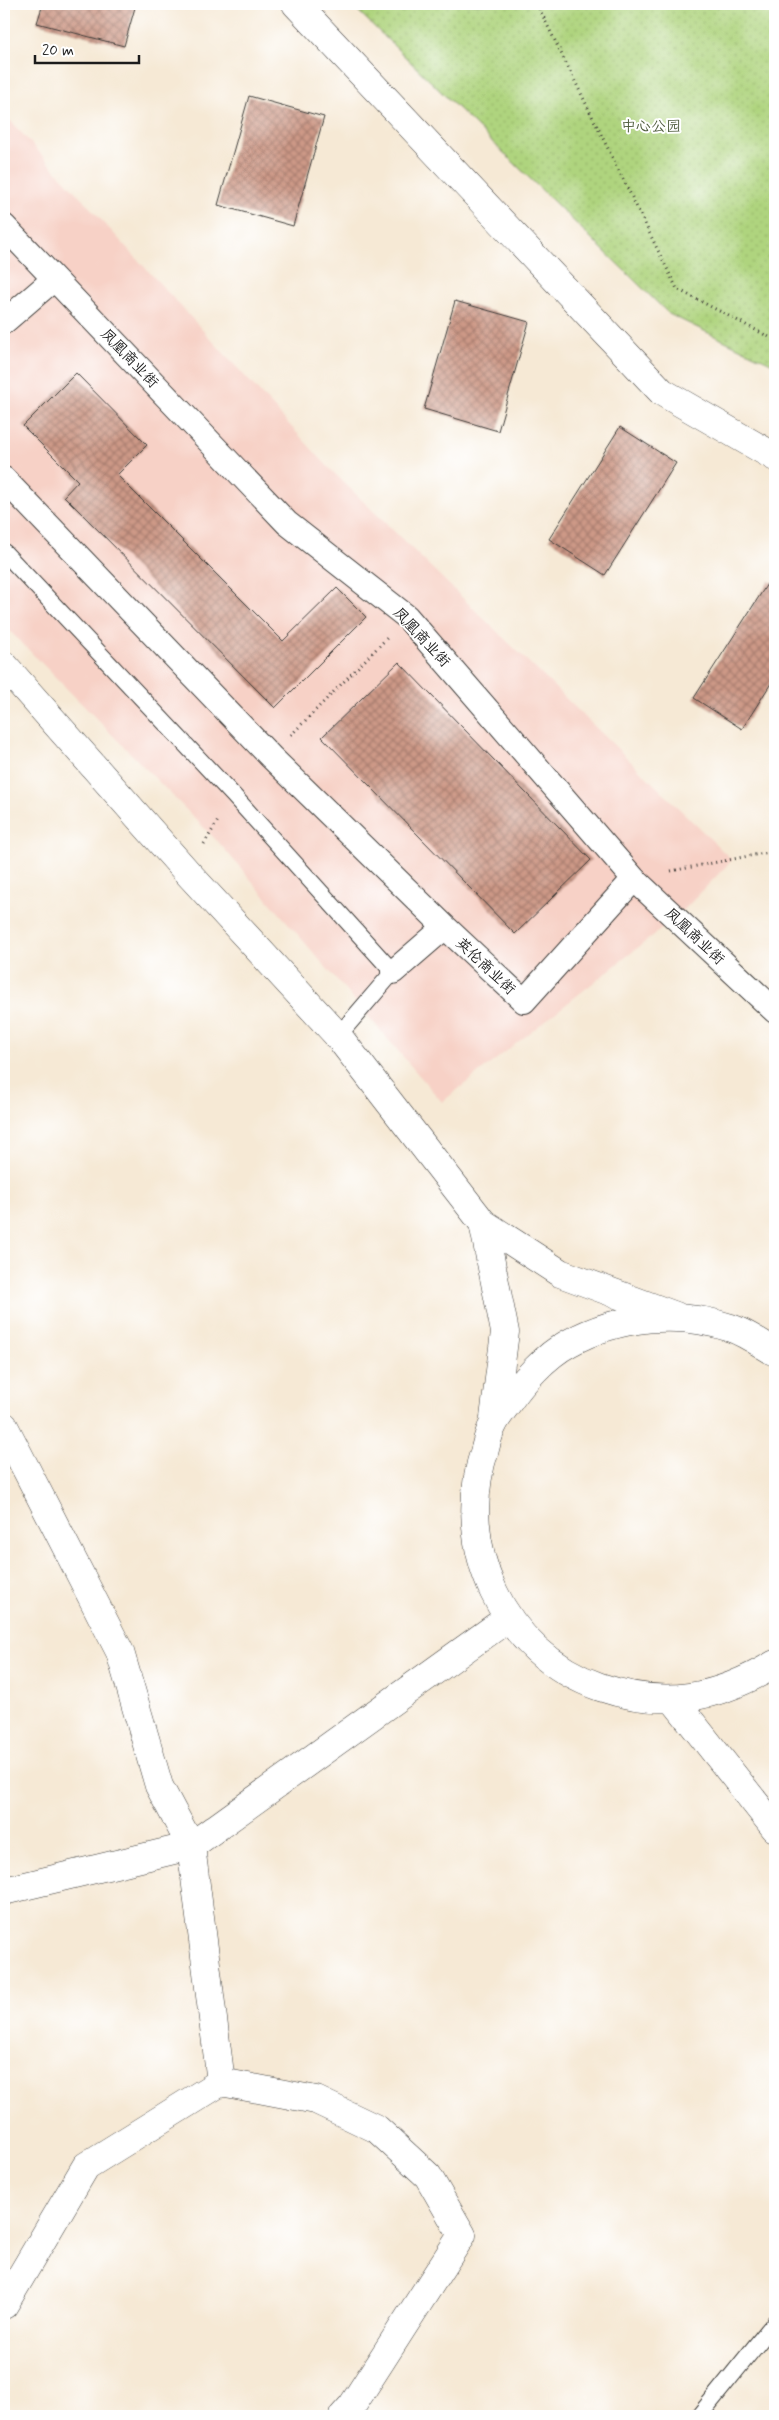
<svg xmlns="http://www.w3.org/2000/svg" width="779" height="2420" font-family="Mynerve,'LXGW WenKai TC',sans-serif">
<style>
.built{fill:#f7d1c6}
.grass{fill:url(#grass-dots);stroke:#66784d}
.building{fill:url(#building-cross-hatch)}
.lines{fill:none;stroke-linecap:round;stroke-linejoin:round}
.service-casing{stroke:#3d3b38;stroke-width:18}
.pedestrian-casing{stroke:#3d3b38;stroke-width:26}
.minor-casing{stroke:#3d3b38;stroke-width:29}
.secondary-casing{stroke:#3d3b38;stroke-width:29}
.path{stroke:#3d3b38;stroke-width:3;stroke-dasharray:1 4;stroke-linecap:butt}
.service{stroke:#fff;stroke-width:16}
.pedestrian{stroke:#fff;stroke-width:24}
.minor{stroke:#fff;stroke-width:28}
.secondary{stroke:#fff;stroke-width:28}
.labels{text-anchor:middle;stroke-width:4;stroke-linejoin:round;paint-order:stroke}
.park-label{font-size:15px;fill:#4f5c3e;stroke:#fff}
.street-label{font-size:15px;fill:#1c1c1c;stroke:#fff}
</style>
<defs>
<pattern id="grass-dots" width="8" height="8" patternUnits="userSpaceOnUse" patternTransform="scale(1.25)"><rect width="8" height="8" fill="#afd47e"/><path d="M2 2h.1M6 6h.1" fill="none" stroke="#96b56c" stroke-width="1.8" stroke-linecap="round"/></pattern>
<pattern id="building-cross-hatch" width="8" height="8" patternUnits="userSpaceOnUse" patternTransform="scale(1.25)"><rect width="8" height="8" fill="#cd9987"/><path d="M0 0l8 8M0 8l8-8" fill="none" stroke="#a67c6e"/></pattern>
</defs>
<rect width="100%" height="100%" fill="#fff"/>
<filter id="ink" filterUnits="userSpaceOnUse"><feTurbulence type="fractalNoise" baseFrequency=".02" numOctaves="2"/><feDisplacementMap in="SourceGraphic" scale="10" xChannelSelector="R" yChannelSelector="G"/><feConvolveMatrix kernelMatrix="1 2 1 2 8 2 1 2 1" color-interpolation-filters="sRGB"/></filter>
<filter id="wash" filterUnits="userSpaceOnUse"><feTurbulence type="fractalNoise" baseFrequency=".0096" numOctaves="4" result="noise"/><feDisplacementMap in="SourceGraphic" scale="20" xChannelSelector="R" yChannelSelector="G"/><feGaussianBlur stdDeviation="1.12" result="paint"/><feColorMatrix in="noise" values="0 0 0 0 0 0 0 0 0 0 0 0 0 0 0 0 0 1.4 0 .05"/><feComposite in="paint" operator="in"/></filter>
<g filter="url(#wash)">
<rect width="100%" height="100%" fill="#f6e9d5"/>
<path class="built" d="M4,114L331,470L732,860L678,916L442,1102L220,844L4,625Z"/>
<path class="grass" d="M351,4H775V365L669,314Z"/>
<g id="blocks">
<path class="building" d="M43,4H136L124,46L37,23Z
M249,96L324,117L293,226L218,205Z
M455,301L529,322L498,431L424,409Z
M76,373L147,445L117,475L283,641L337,588L366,617L275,708L64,496L78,481L23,426Z
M620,427L676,463L605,575L549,539Z
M769,581L775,584V677L742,729L694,698Z
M399,662L591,860L515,934L322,737Z"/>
</g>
</g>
<g filter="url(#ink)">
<use href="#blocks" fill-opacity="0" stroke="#3d3b38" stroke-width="1"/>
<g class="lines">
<g class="service-casing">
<path id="service" d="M4,552L233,795L393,972L338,1036
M699,2416L775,2322"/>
</g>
<g class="pedestrian-casing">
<path id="pedestrian" d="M4,226L287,523L407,617L634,879L775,1011
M4,322L54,279
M4,479L271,757L445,927
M393,972L445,927L524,1001L634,879"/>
</g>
<g class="minor-casing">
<path id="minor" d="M296,4L662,392L775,457
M4,1426L120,1652L159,1786L191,1846L221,2082
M4,1891L191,1846L508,1618
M4,2305L86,2166L221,2082L316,2100L377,2129L428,2176L462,2235L352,2406L343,2416"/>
</g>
<g class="secondary-casing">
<path id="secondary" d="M4,665L187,872L338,1036L483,1223L560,1273L676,1316
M483,1223L505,1332L494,1418
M775,1352C761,1344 746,1333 731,1328C678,1310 618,1316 569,1343C545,1356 522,1382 507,1404C502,1411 496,1418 493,1425C489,1432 487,1441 485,1449C453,1546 502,1653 600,1687C665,1709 717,1699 775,1664
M673,1699L775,1828"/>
</g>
<path class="path" d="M537,4L677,289L775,340
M291,735L387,638
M204,844L219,819
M671,871L775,851"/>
<use href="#service" class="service"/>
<use href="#pedestrian" class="pedestrian"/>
<use href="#minor" class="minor"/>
<use href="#secondary" class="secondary"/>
</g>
</g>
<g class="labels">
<g class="park-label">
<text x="651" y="131">中心公园</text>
</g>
<g class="street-label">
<text transform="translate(130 358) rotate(46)" y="5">凤凰商业街</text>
<text transform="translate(422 637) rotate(47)" y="5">凤凰商业街</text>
<text transform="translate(695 936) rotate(43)" y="5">凤凰商业街</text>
<text transform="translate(486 966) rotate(43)" y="5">英伦商业街</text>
</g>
</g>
<rect width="779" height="2420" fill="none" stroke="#fff" stroke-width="20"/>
<path d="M35 55v8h104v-8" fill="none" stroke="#1c1c1c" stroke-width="2.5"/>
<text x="42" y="55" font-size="15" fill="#1c1c1c" stroke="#ffffff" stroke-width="4" paint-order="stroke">20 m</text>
</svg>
